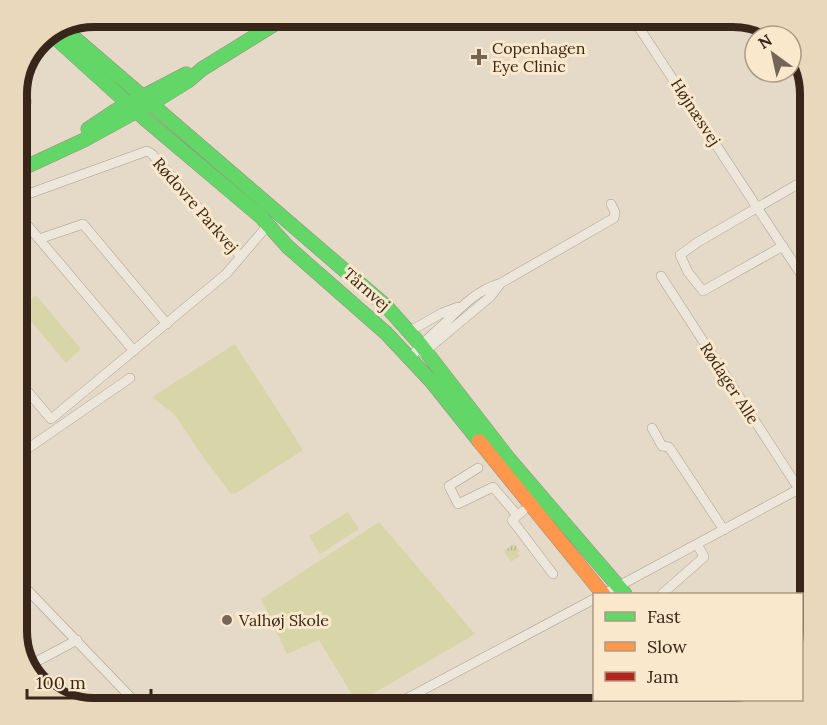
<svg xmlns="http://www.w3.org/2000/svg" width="827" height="725" font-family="Lora,serif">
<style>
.park{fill:url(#park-tufts)}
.garden{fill:#d8d5a8}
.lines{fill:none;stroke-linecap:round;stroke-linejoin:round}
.street-casing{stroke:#aa9f92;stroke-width:10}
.fast-casing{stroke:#998e82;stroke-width:15}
.slow-casing{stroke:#998e82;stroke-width:15}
.jam-casing{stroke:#998e82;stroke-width:15}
.street{stroke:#ece6db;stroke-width:9}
.fast{stroke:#63d668;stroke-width:14}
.slow{stroke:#ff974d;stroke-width:14}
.jam{stroke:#b3261e;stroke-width:14}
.poi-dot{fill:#756557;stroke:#f9e8cb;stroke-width:2}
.labels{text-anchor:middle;stroke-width:6;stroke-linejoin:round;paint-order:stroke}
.poi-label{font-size:16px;fill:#38261a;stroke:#f9e8cb;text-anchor:start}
.street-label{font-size:16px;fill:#38261a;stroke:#f9e8cb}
.rim{fill:none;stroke:#38261a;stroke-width:8}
</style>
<defs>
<pattern id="park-tufts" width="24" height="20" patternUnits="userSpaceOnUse" patternTransform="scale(1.5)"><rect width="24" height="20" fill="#d8d5a8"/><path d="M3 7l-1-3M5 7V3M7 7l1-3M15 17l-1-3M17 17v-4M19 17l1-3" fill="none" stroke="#bab790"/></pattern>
</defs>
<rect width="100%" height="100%" fill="#e5dac8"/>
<path class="park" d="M514,544L520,551L517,553L520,556L511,562L504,551Z"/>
<path class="garden" d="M36,295L81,349L66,363L20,308Z
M235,344L303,450L236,493L231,494L198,450L175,415L152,397Z
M348,512L359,529L320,554L309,536Z
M379,522L475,634L357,703L319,640L287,654L261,599Z"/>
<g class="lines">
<g class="street-casing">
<path id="street" d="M632,17L810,288
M17,107L27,102
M17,198L147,151L152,154L241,257
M17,213L134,351
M39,239L83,224L167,324
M783,246L703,291L688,272L680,255L698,242L810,177
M661,276L799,489
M410,331L442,313L458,307
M423,353L490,297L501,283
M410,359C421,342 433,335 447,321C464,304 478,290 501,283L614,218L615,212L611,204
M17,379L51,419L226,274L268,225
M652,428L662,446L669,447L724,530
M17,456L130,378
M478,468L449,486L458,504L493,487L517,515
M523,511L512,520L553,574
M17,579L141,708
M604,594L810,483
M662,594L704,557L697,544
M30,665L77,640
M751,700L752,701
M389,708L594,599"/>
</g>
<g class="fast-casing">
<path id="fast" d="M63,28L386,306L420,344L509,459L625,594
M50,33L145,119L261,217L288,247L386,333L431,381L479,441
M88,129L115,111L186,74
M17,171L84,140L159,99L188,81L202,69L286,17"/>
</g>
<g class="slow-casing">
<path id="slow" d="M479,441L603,594
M699,700L707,708"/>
</g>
<g class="jam-casing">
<path id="jam" d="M714,700L722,708"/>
</g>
<use href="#street" class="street"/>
<use href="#fast" class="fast"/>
<use href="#slow" class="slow"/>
<use href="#jam" class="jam"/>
</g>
<g class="poi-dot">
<path d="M476 48h6v6h6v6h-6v6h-6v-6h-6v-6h6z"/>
<circle cx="227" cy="620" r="6"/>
</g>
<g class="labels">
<g class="poi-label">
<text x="492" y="54">Copenhagen<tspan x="492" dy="18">Eye Clinic</tspan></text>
<text x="239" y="626">Valhøj Skole</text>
</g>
<g class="street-label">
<text transform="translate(696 112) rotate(57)" y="6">Højnæsvej</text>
<text transform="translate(196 205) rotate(49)" y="6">Rødovre Parkvej</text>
<text transform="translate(367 289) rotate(41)" y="6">Tårnvej</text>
<text transform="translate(730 383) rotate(57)" y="6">Rødager Alle</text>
</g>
</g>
<path d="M0 0H827V725H0ZM94 27H733A67 67 0 0 1 800 94V631A67 67 0 0 1 733 698H94A67 67 0 0 1 27 631V94A67 67 0 0 1 94 27Z" fill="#ead8bd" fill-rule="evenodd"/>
<path class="rim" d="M94 27H733A67 67 0 0 1 800 94V631A67 67 0 0 1 733 698H94A67 67 0 0 1 27 631V94A67 67 0 0 1 94 27Z"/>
<rect x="593" y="593" width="210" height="108" fill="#f9e8cb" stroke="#ac9a84" stroke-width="1.5"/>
<rect x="605" y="612" width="30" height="9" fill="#63d668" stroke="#ac9a84" stroke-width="1.5"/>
<text x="647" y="623" font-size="18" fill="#38261a">Fast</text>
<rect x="605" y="642" width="30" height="9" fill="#ff974d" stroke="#ac9a84" stroke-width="1.5"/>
<text x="647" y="653" font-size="18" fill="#38261a">Slow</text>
<rect x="605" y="672" width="30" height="9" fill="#b3261e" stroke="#ac9a84" stroke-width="1.5"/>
<text x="647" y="683" font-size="18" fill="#38261a">Jam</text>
<g transform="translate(773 54) rotate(327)"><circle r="28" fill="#f9e8cb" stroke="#ac9a84" stroke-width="1.5"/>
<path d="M0-4.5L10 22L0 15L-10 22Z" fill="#756557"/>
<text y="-9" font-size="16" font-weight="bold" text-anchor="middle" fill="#38261a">N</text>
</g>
<path d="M27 689v9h124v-9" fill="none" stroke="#38261a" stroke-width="3"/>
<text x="36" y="689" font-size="18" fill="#38261a" stroke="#f9e8cb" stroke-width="4.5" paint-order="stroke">100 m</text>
</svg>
